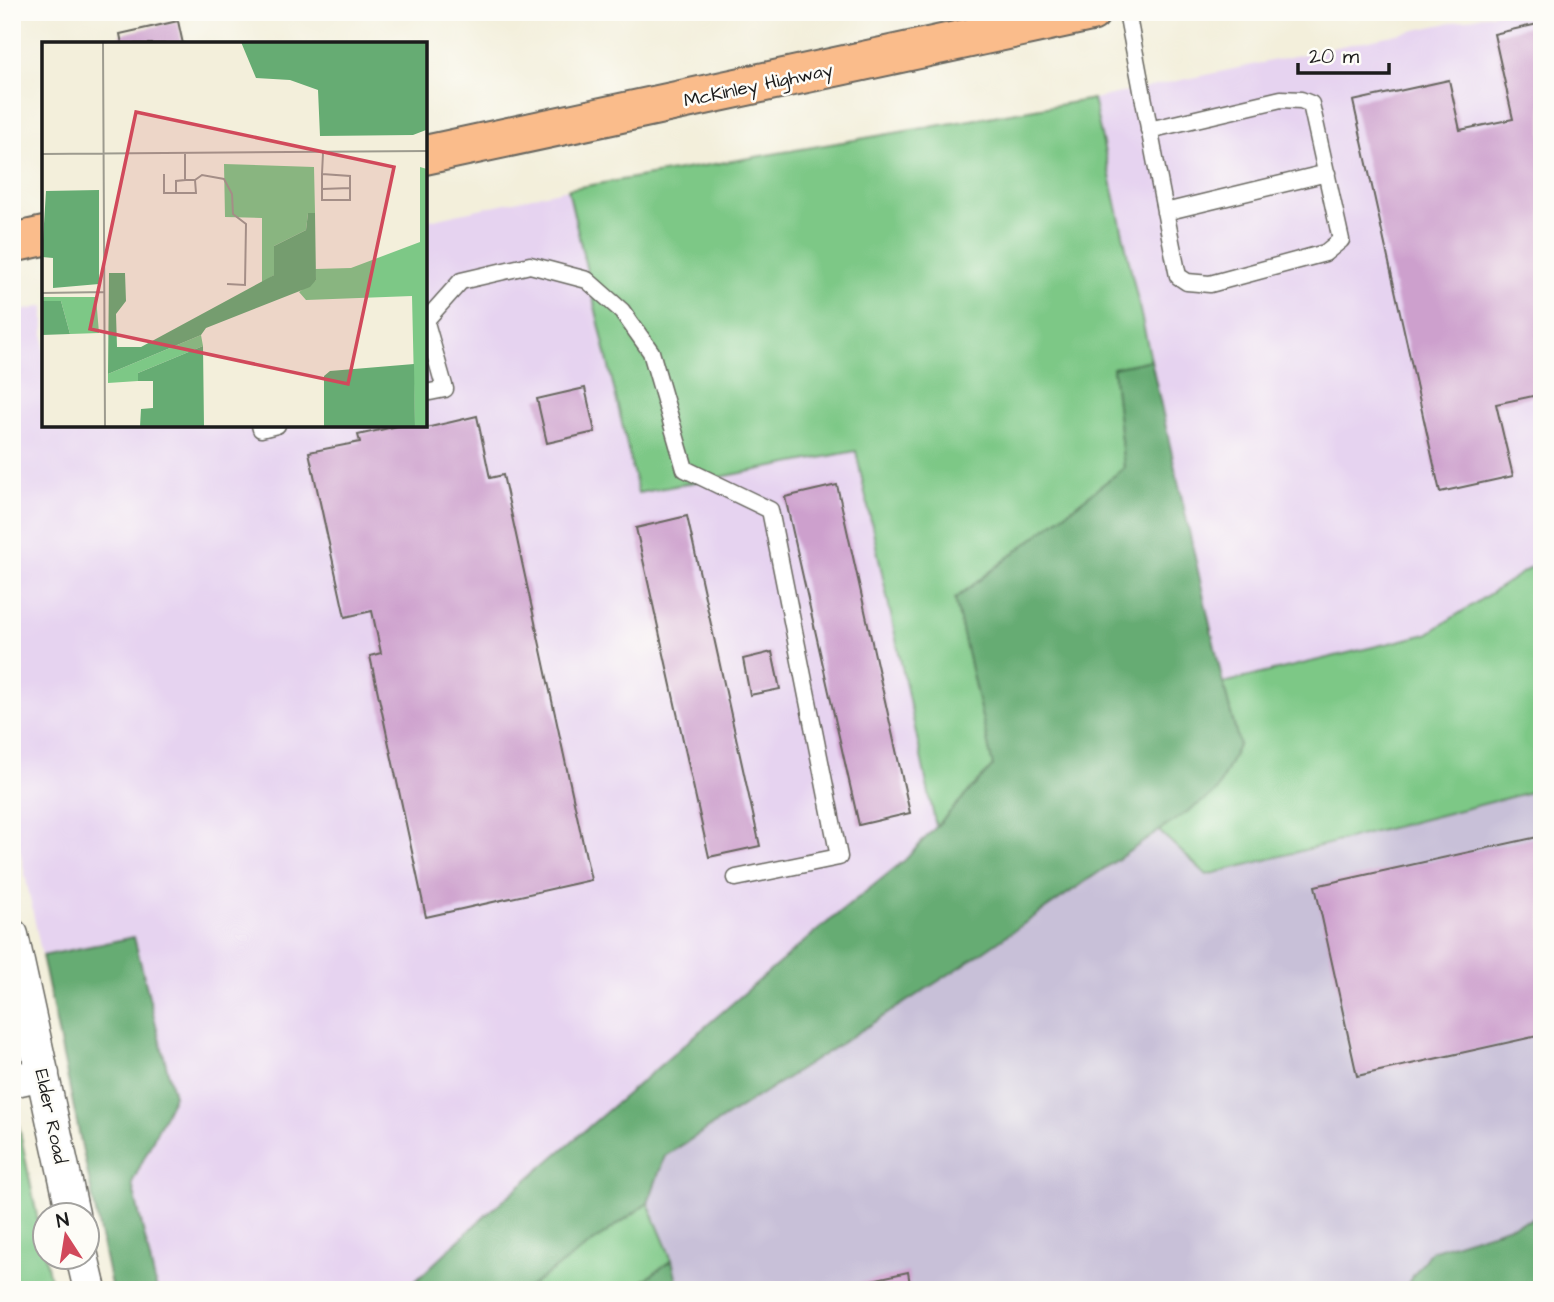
<svg xmlns="http://www.w3.org/2000/svg" width="1554" height="1302" font-family="'Architects Daughter',sans-serif">
<style>
.built{fill:#e6d3f0}
.industrial{fill:#c8c0d8}
.green{fill:#7dc886;stroke:#4c7251;stroke-width:2}
.forest{fill:#66ac73;stroke:#416448;stroke-width:2}
.building{fill:#cda0cd}
.lines{fill:none;stroke-linecap:round;stroke-linejoin:round}
.lane-casing{stroke:#67665f;stroke-width:19}
.street-casing{stroke:#67665f;stroke-width:35}
.primary-casing{stroke:#67665f;stroke-width:42}
.lane{stroke:#fff;stroke-width:16}
.street{stroke:#fff;stroke-width:32}
.primary{stroke:#fabc8b;stroke-width:38}
.labels{text-anchor:middle;stroke-width:5;stroke-linejoin:round;paint-order:stroke}
.street-label{font-size:19px;fill:#1c1c1c;stroke:#fdfcf7}
.inset-road{fill:none;stroke:#9d9b8f;stroke-width:2}
.view{fill:#d1495b;fill-opacity:0.15;stroke:#d1495b;stroke-width:3.5}
.inset-edge{fill:none;stroke:#1c1c1c;stroke-width:3.5}
</style>
<rect width="100%" height="100%" fill="#fdfcf7"/>
<filter id="ink" filterUnits="userSpaceOnUse"><feTurbulence type="fractalNoise" baseFrequency=".0143" numOctaves="2"/><feDisplacementMap in="SourceGraphic" scale="14" xChannelSelector="R" yChannelSelector="G"/><feConvolveMatrix kernelMatrix="1 2 1 2 8 2 1 2 1" color-interpolation-filters="sRGB"/></filter>
<filter id="wash" filterUnits="userSpaceOnUse"><feTurbulence type="fractalNoise" baseFrequency=".00686" numOctaves="4" result="noise"/><feDisplacementMap in="SourceGraphic" scale="28" xChannelSelector="R" yChannelSelector="G"/><feGaussianBlur stdDeviation="1.57" result="paint"/><feColorMatrix in="noise" values="0 0 0 0 0 0 0 0 0 0 0 0 0 0 0 0 0 1.4 0 .05"/><feComposite in="paint" operator="in"/></filter>
<g filter="url(#wash)">
<rect width="100%" height="100%" fill="#f3efdb"/>
<path class="built" d="M1500,12H1542V560L1427,634L1223,683L1093,99Z
M568,189L638,493L856,450L936,827L905,860L478,1222L406,1290H157L132,1183L174,1096L134,938L42,956L12,812V313L44,306V425H425V221Z"/>
<path class="industrial" d="M1542,789V1216L1431,1251L1405,1286V1290H679L672,1260L648,1203L665,1156L962,966L1159,831L1207,874Z"/>
<path class="green" d="M1093,99L1151,360L1113,368L1124,468L955,599L993,766L936,827L856,451L638,493L568,189Z
M1542,560V789L1207,875L1159,831L1216,792L1239,744L1223,683L1427,634Z
M12,1119L18,1122L52,1290H12Z
M648,1203L672,1260L630,1290H525Z"/>
<path class="forest" d="M1151,360L1223,683L1239,744L1216,792L962,966L665,1156L648,1203L525,1290H406L478,1222L813,934L905,860L993,766L955,599L1124,468L1113,368Z
M134,937L174,1096L132,1183L157,1290H112L42,956Z
M1542,1216V1290H1405V1287L1431,1251Z
M672,1260L679,1290H630Z"/>
<g id="blocks">
<path class="building" d="M178,21L183,44H122L120,34Z
M1542,23V394L1496,404L1513,476L1440,492L1353,101L1449,80L1460,130L1513,119L1494,34Z
M585,388L595,432L547,443L537,399Z
M477,416L490,478L503,475L591,880L426,917L370,656L381,653L372,611L345,617L309,452L360,442L358,435L402,425H425L426,428Z
M837,485L910,813L859,825L785,497Z
M687,516L760,846L709,857L636,528Z
M772,652L780,689L750,695L743,659Z
M1542,836V1035L1357,1076L1315,886Z
M908,1272L911,1290H832V1289Z"/>
</g>
</g>
<g filter="url(#ink)">
<use href="#blocks" fill-opacity="0" stroke="#67665f" stroke-width="2"/>
<g class="lines">
<g class="lane-casing">
<path id="lane" d="M1127,12C1144,100 1160,188 1178,276L1187,282L1210,284L1325,253L1341,240L1311,104L1301,100L1281,99L1149,130
M1165,212L1327,173
M425,319L445,389L425,393
M427,319L461,281L530,265L587,280L622,311L651,352L685,469L770,510L839,857L736,878
M260,425L261,429L277,425"/>
</g>
<g class="street-casing">
<path id="street" d="M12,935L73,1214
M12,1081L43,1074
M82,1256L90,1290"/>
</g>
<g class="primary-casing">
<path id="primary" d="M425,155L1091,12
M12,243L44,236"/>
</g>
<use href="#lane" class="lane"/>
<use href="#street" class="street"/>
<use href="#primary" class="primary"/>
</g>
</g>
<g class="labels">
<g class="street-label">
<text transform="translate(758 84) rotate(-12)" y="7">McKinley Highway</text>
<text transform="translate(52 1116) rotate(78)" y="7">Elder Road</text>
</g>
</g>
<g transform="translate(42 42)">
<rect width="385" height="385" fill="#f3efdb"/>
<path d="M182,122L272,125L273,171H266L264,188L232,204V233L220,241V176L183,175ZM378,125L385,127V385H373L370,254L264,258L257,250L274,238L273,227L309,226L378,200ZM0,255H54L57,291L28,292L19,259H0ZM159,293L161,304L96,331V339L66,341V332Z" fill="#7dc886"/>
<path d="M199,0H385L384,88L371,93L278,94L276,48L248,38L214,36ZM57,148V242L11,246V216L0,215L4,149ZM266,171H273L274,238L268,245L164,286L159,293L66,332L67,231H83L84,259L74,272L75,305H99L232,233V204L264,188ZM0,259H19L28,292L0,293ZM161,304L162,385H98L99,367L111,366V339H96V331ZM372,322L373,385H282V334L288,329Z" fill="#66ac73"/>
<path class="inset-road" d="M61,0L63,385M143,111V138L134,139V151H154L153,138H143M0,112L385,109M122,132V151H134M280,132L308,134V158H280V132L281,111M153,138L160,133L182,137L190,152L191,172L204,182L203,243L185,242M280,147L308,146M0,251L63,250"/>
<path class="view" d="M94,70L352,125L306,342L48,287Z"/>
<rect width="385" height="385" class="inset-edge"/>
</g>
<rect width="1554" height="1302" fill="none" stroke="#fdfcf7" stroke-width="42"/>
<g transform="translate(66 1236) rotate(348)"><circle r="33" fill="#fdfcf7" stroke="#a3a29f" stroke-width="2"/>
<path d="M0-5L12 26L0 18L-12 26Z" fill="#d1495b"/>
<text y="-10" font-size="19" font-weight="bold" text-anchor="middle" fill="#1c1c1c">N</text>
</g>
<path d="M1298 63v10h91v-10" fill="none" stroke="#1c1c1c" stroke-width="3.5"/>
<text x="1309" y="63" font-size="21" fill="#1c1c1c" stroke="#fdfcf7" stroke-width="5" paint-order="stroke">20 m</text>
</svg>
